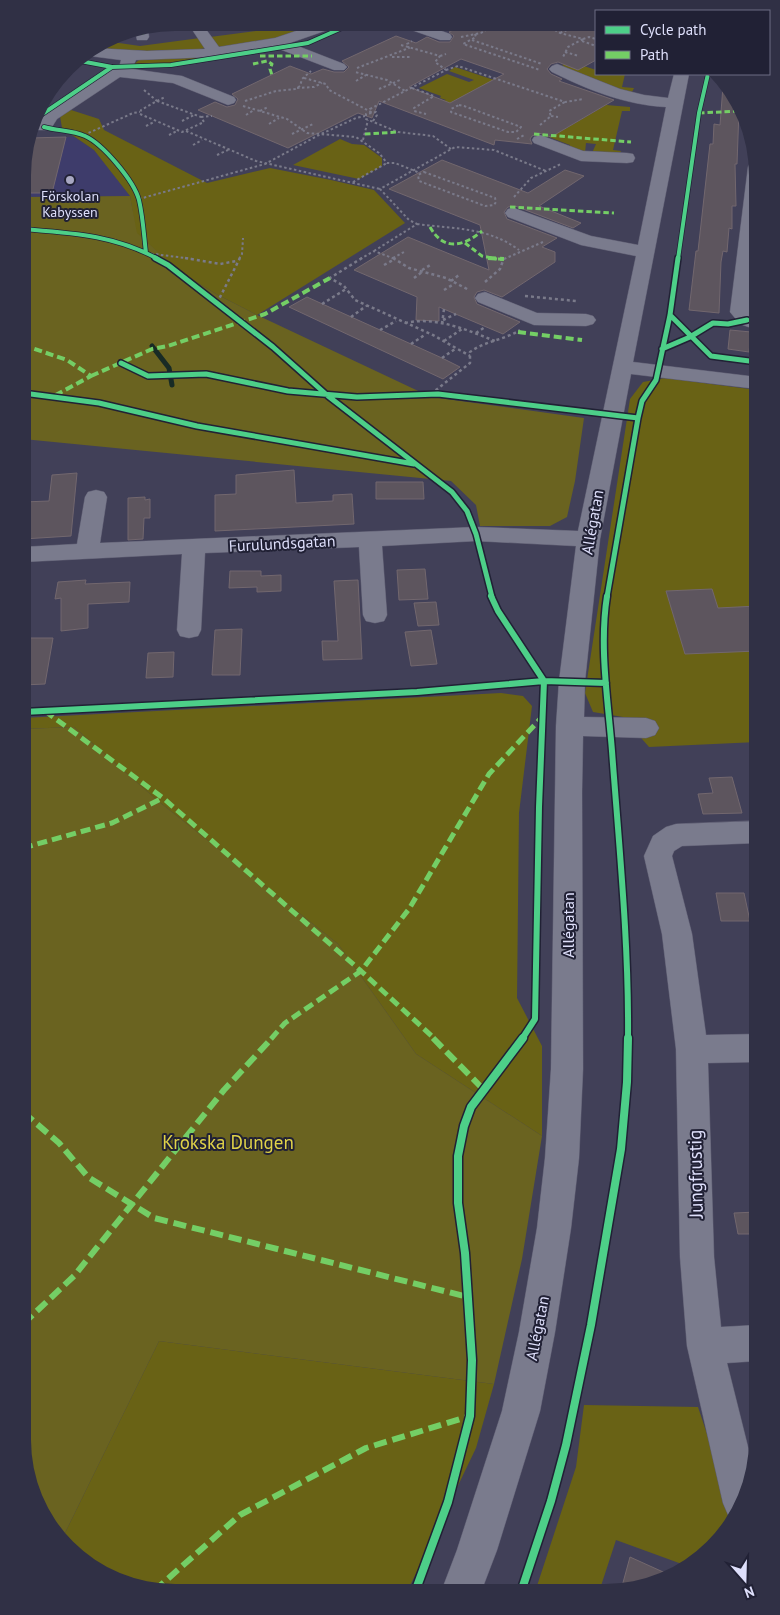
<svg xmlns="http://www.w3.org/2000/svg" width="780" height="1615" font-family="'PT Sans',sans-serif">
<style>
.built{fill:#3e3c6b}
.green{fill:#696215}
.forest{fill:#6a6320}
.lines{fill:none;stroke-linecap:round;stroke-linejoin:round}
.stream{stroke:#182b25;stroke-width:5}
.building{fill:#5d555e;stroke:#72676e;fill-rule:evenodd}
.minor-casing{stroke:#5d5c71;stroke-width:1}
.path-far1{stroke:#7a7a8a;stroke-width:2;stroke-dasharray:2.5 2.5;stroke-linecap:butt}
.path{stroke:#7a7a8a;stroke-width:2.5;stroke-dasharray:3 3;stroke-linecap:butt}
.minor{fill:#7a7b8d;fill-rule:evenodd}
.quiet-far3{stroke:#74ce65;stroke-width:3;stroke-dasharray:5.5 3;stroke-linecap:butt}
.quiet-far2{stroke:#74ce65;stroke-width:4;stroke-dasharray:8 4;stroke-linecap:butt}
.quiet-far1{stroke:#74ce65;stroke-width:5;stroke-dasharray:10 5;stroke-linecap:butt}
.quiet{stroke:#74ce65;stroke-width:6;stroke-dasharray:13 6;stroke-linecap:butt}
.cycleway-far3-casing{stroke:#212135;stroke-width:5.5}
.cycleway-far2-casing{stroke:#212135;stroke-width:8}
.cycleway-far1-casing{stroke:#212135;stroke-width:9}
.cycleway-casing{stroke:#212135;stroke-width:11}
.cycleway-far3{stroke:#4dcf88;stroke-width:4}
.cycleway-far2{stroke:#4dcf88;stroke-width:5}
.cycleway-far1{stroke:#4dcf88;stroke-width:6}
.cycleway{stroke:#4dcf88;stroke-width:8}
.poi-dot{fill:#a7a7c2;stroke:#212135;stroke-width:2}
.labels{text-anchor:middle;stroke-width:4;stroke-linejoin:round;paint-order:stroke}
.far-poi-label{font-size:14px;fill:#dedffb;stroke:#212135}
.street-label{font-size:16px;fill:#dedffb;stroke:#212135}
.near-park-label{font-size:19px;fill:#e0d248;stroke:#212135}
.near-street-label{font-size:19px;fill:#dedffb;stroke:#212135}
</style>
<rect width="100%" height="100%" fill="#414058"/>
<path class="built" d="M74,137L94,150L130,196L23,197V165L30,138Z"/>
<path class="green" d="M293,23H301L313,28L283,38L219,47L210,37L279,28Z
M200,38L205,48C173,57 125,51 91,50L105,41L140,46Z
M248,50L249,51L169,64L133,65L139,60L149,58Z
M569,61L596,70V74H625L622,87L634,88L631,94L561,68L564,66L562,65Z
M455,67L494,80L432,113L439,103L446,100L440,98L441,96L419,88L447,74L469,82L474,80L449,71Z
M606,105L630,107V111H622L613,150L621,151L619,155L592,153L596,144L586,143L585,153L570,148V145L541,134L548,123L565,129Z
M71,110L99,119L104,130L207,183L270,168L331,180L374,190L405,223L257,315L216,294L180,272L136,233L130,196L94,150L62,128L60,116Z
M340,139L352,144L364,145L382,158V166L359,179L293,165Z
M665,378L757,390V742L649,747L623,717L593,712L585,693L630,399L643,382Z
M501,693L523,696L532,706L519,813L517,998L542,1046V1136L416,1054L338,944L158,801L74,727L23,729V718Z
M159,1341L494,1384L476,1448L407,1592L155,1591L116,1581L75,1555L63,1537Z
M584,1405L698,1407L735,1518L726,1533L690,1567L616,1540L599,1592H535L576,1467Z"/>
<path class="forest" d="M130,196L137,233L180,272L216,294L257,315L431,397L584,418L575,481L567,517L550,526H480L476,505L451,481L23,439V197Z
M74,727L158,801L338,944L416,1054L542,1136L522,1259L494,1384L159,1341L63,1537L30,1489L23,1440V729Z"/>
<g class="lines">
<path class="stream" d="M152,346L169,368L172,385"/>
</g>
<path class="building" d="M465,24L596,25V60L578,70L558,62L551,64L547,69L551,74L562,79L559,81L614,100L551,137L539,133L532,136L530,139L532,144L495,140L494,145L379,101L372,118L358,113L288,148L198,110L215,102L227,107L235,105L238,99L232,94L290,66L311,74L323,69L334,72H344L349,67L342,61L396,36L416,43L427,37L439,42H450L454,36L449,32ZM461,59L504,74L450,103L409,87Z
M723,86L739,110L737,164H735L736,206H732V229L729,228L727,252L723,251L721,262L719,313L689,310L696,251H698L710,144H713L714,124L720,125Z
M66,137L52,193H23V165L30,138Z
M442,160L528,193L565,170L584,176L539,206L581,223L573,228L515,206L508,207L504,212L507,219L557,238L542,247L555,252V262L502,297L484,290L477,292L474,297L477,304L520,322L503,334L439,307V321L416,320L417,297L354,270L408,237L489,270L480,225L389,189Z
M307,297L442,358L460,367L443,379L289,307Z
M730,330L751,332L749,352L728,349Z
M294,470L296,503L333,501V495L352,494L354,524L215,531V495L236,494V475Z
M77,473L71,536L23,539V502L49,501L52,475Z
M376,482H423L424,499H376Z
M145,497V500L150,499V518H144L143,539L128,540V498Z
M425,569L428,599L399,600L397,570Z
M230,571H261V576L281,575V591L257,592V587L229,588Z
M86,580L85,584L130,582L129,602L88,604V628L61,631V598L55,599L58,582Z
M358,580L362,659L323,660L322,641H338L334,581Z
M712,589L718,608L757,606V651L685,654L666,591Z
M436,602L439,625L418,626L414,603Z
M242,629L240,675H212L215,630Z
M431,630L437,664L411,666L405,632Z
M30,638H53L45,684L23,685V654H27Z
M174,652L173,677L146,678L148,653Z
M732,777L742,813L703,814L698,794L713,793L709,778Z
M716,893H744L750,921H721Z
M757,1212V1234H738L734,1213Z
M630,1557L672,1576L654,1585L621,1590Z"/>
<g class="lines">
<g class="minor-casing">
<path id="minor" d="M320,23L341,24L339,26L290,43L344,64L347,67L344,70H334L274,47L212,57L136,60L132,69L182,76L234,97L236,100L234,103L228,105L173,83L120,77L57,119L50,130H38L36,127L45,113L120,64L121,60L82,55L94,48L147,51L205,49L193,31L195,28H205L219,47L275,38Z
M401,24H422L450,34L452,37L450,40H440L403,27Z
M148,28L149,37L147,40H137L135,30Z
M557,64L620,89L644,95L668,98L674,74H689L633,362L757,377V389L631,374L600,539L585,681L584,717L646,718L655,721L659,728L655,735L646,738L583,736L582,792L583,1069L579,1158L571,1228L555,1332L540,1411L497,1550L481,1592H441L457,1550L502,1411L519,1332L537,1228L545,1158L551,1069L556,726L559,681L576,546L476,541L382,546L387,615L384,621L375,623L366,621L363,615L359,547L205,553L201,630L198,636L189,638L180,636L177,630L182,554L23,562V547L77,544L85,497L88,492L96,490L104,492L107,497L100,543L476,527L578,531L636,256L581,245L508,217L505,213L508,209L514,208L591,236L638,245L666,107C626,105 588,90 552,72L549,69L552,66Z
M540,135L583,151L627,153L633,154L635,158L633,162L627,163L581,161L534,143L532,140L534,137Z
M755,162C763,211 755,262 750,311L757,317V330L740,324L730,312L748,167L750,163Z
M485,292L537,313L586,314L593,316L596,320L593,324L586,326L534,325L478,302L475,298L478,294Z
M757,821V843L682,846L674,851L672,856L692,934L706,1035L757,1034V1062L708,1063L714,1257L721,1327L757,1325V1361L727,1363L753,1467L746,1498L734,1519L729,1517L723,1503L687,1346L680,1257L676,1049L662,934L644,856L653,836L666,827L676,824Z"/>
</g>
<path class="path-far1" d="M546,25L560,33L583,39L568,47L563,57
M158,27L187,23
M457,28L465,26
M560,33L572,28
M475,34L476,37L463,44L540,70
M461,37L481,33L491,27L500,25
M583,39L589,37L596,39
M472,40L542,64
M582,41L596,46
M401,45L440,56L435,62L446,70L405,91
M565,52L579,56
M440,56L446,54
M392,57H410
M357,68L409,48L407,44L412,41
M446,70L458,66L565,102L584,99
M304,78L326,84L329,90L371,112L370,109L405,91L387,80L355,72
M356,81L366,75
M297,88L314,87L322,83
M412,88L434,96L414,108V111L426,114
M379,89L400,80
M144,90L157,101
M157,101L201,117L204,122L182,132L140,114L141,110Z
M157,101L165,97
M245,101L276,91L295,89L300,86L302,79L311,71
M459,105L464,106L521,127L516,132H508L451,112V109Z
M243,106L287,119L307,133L356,137L379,153L387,163H395L420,173
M260,111L268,107
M246,115L254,110
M551,116L558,117
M201,117L212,116
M182,121L194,115
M373,121L377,115L376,112L366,114V119L398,132L433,136L451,149
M269,124L279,118
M540,125L551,116L549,111L565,102
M146,126L154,122
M186,131L256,161L380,189
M292,134L313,124
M84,135L133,113L140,112
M169,135L177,131
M517,139L524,135
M363,140L368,120
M193,145L202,140
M217,155L228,150
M424,172L495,198L496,202L494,205L485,206L419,181L418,175Z
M353,182L387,163
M514,197L531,178L561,164
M139,199L265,164L319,135L356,118L365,116
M417,224C454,229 488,227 519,250
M374,251L417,224L409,220L380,189L455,147L494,150L546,171
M146,253L193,259
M393,258L404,252
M239,259L242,254L243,238
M360,259L374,251L395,259
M504,259L543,242"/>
<path class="path" d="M185,258L220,264L237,261
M362,258L330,278L344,286L355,300L433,335L470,356
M393,258L409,268L446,278L469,290
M384,265L395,259
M422,270L432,264
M414,278L422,272
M451,281L459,275
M485,282L500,269L504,258
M444,290L454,284
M525,296L576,301
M217,303L240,258
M322,304L346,289
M351,317L366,306
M443,320L456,314
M405,323C436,316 467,330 495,341
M442,324L444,309
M380,330L396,321
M476,333L485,327
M444,341L462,329
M411,344L426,334
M442,358L455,349
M431,394L470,363V352C485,341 504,340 520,330"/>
<use href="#minor" class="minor"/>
<path class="quiet-far3" d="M142,29V37
M260,56H312
M253,64L267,61L272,64L270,69L272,75
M699,113L740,111
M365,134L398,132
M534,134L631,142
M510,207L614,213
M430,227C444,252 464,246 482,231
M465,243L482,256L497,259
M498,259H504"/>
<path class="quiet-far2" d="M488,258L504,259
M518,332L582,340
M23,345L67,360L91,376L54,396
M91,376L152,349L168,346L265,314L330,278"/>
<path class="quiet-far1" d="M45,711L163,798L361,971L435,1039
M23,848L112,823L163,798
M271,1039L285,1023L361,971L409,909L489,774L542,717"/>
<path class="quiet" d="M433,1038L483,1089
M23,1112L59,1143L88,1177L154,1218L468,1297
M23,1324L74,1276L224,1090L272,1038
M154,1591L240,1515L366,1448L470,1416"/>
<g class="cycleway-far3-casing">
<path id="cycleway-far3" d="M75,60L112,67L171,65L308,43L351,24
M35,119L112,67
M44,127C57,131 72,130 85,136C103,144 134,181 139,200C143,217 144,236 146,253
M23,229C72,233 114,235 158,259
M678,259L699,113L708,74"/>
</g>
<g class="cycleway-far2-casing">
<path id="cycleway-far2" d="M155,258L168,265L273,347L328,396L452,492L467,511L476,534L492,597
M670,315L711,356L757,362
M662,349L690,337L713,323L728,324L747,320
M121,363L148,376L206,374L288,391L357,397L438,394L638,418
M23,393L99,403L197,426L414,464
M607,597L638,418L642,401L656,380L670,315L678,258"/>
</g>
<g class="cycleway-far1-casing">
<path id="cycleway-far1" d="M491,596L498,611L544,681L539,807L535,1019L522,1039
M607,596C599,647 608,700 612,751C619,846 629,943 628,1039
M23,712L417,692L544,681L606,683"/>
</g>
<g class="cycleway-casing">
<path id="cycleway" d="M415,1592L448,1502L470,1416L472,1360L465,1253L458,1203V1156L464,1126L471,1107L523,1038
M521,1592L551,1501L566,1445L591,1325L621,1149L627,1082L628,1038"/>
</g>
<use href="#cycleway-far3" class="cycleway-far3"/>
<use href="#cycleway-far2" class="cycleway-far2"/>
<use href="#cycleway-far1" class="cycleway-far1"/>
<use href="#cycleway" class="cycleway"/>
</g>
<circle class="poi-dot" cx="70" cy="180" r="5"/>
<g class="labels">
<g class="far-poi-label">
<text x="70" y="201">Förskolan<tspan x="70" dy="16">Kabyssen</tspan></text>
</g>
<g class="street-label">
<text transform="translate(592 522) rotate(-80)" y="6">Allégatan</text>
<text transform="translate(282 543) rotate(-3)" y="6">Furulundsgatan</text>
<text transform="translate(568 925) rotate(-90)" y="6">Allégatan</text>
<text transform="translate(537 1328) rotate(-79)" y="6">Allégatan</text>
</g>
<g class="near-park-label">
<text x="228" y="1149">Krokska Dungen</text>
</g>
<g class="near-street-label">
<text transform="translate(695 1174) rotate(-91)" y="7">Jungfrustig</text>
</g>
</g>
<path d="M0 0H780V1615H0ZM175 31H605A144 144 0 0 1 749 175V1440A144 144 0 0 1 605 1584H175A144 144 0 0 1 31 1440V175A144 144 0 0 1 175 31Z" fill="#303045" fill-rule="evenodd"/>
<rect x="595" y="10" width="175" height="65" fill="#212135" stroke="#6d6d84"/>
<rect x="605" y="26" width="25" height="8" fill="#4dcf88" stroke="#6d6d84"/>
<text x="640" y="35" font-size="15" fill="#dedffb">Cycle path</text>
<rect x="605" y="51" width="25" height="8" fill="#74ce65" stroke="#6d6d84"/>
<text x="640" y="60" font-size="15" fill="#dedffb">Path</text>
<g transform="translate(745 1580) rotate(160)" stroke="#212135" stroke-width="4" paint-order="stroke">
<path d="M0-4L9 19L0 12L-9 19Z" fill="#dedffb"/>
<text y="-8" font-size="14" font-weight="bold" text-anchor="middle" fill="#dedffb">N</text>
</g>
</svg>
